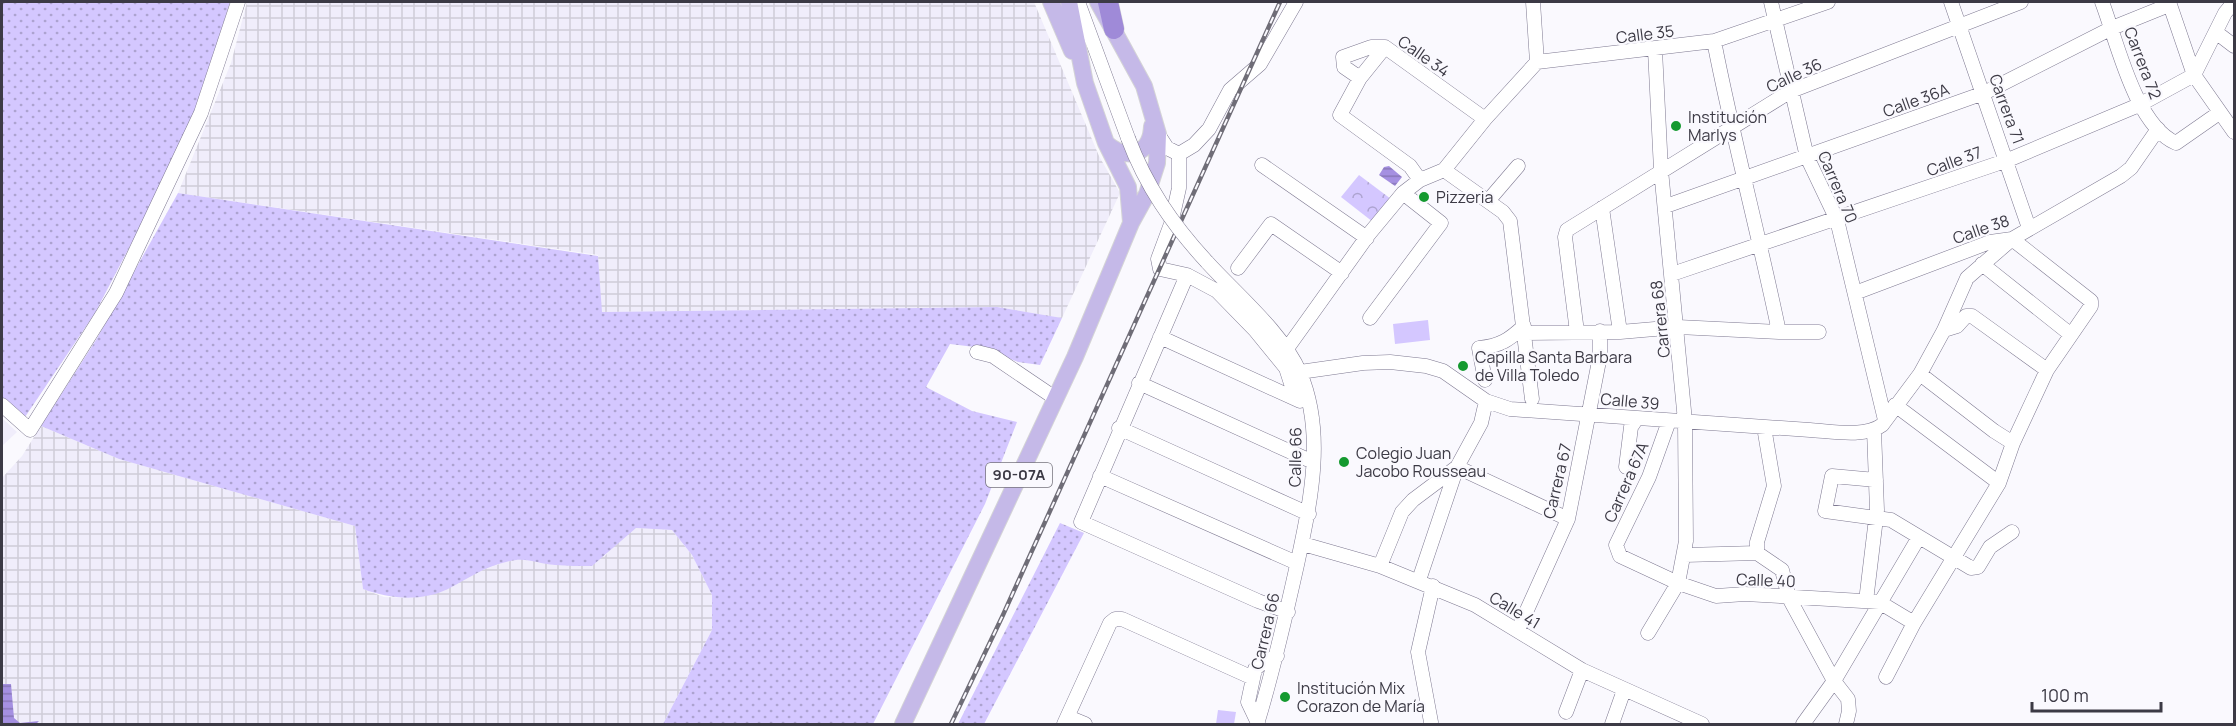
<svg xmlns="http://www.w3.org/2000/svg" width="2236" height="726" font-family="Manrope,sans-serif">
<style>
.built{fill:#f0edfb}
.industrial{fill:url(#industrial-grid)}
.grass{fill:url(#grass-dots)}
.forest{fill:url(#forest-crowns)}
.garden{fill:#d4c7ff}
.water{fill:url(#water-rules)}
.lines{fill:none;stroke-linecap:round;stroke-linejoin:round}
.minor-casing{stroke:#7e7991;stroke-width:15}
.major-casing{stroke:#d4d4d6;stroke-width:18}
.highway-casing{stroke:#d4d4d6;stroke-width:21}
.minor{stroke:#fff;stroke-width:14}
.major{stroke:#c5b9e8;stroke-width:16}
.highway{stroke:#9f8ad8;stroke-width:20}
.rail-casing{stroke:#6f6d77;stroke-width:4.5}
.rail{stroke:#faf9fe;stroke-width:2;stroke-dasharray:7;stroke-linecap:butt}
.minor-bridge-casing{stroke:#7e7991;stroke-width:15;stroke-linecap:butt}
.minor-bridge{stroke:#fff;stroke-width:14}
.poi-dot{fill:#14992f;stroke:#faf9fe;stroke-width:2}
.labels{text-anchor:middle;stroke-width:4.5;stroke-linejoin:round;paint-order:stroke}
.shield{fill:#faf9fe;stroke:#75737c;stroke-width:1.5}
.shield-label{font-size:15px;font-weight:bold;fill:#3c3a45}
.street-label{font-size:16px;fill:#3c3a45;stroke:#faf9fe}
.poi-label{font-size:16px;fill:#3c3a45;stroke:#faf9fe;text-anchor:start}
</style>
<defs>
<pattern id="industrial-grid" width="8" height="8" patternUnits="userSpaceOnUse" patternTransform="scale(1.5)"><rect width="8" height="8" fill="#f0edfb"/><path d="M0 4h8M4 0v8" fill="none" stroke="#cfccd8"/></pattern>
<pattern id="grass-dots" width="8" height="8" patternUnits="userSpaceOnUse" patternTransform="scale(1.5)"><rect width="8" height="8" fill="#d4c7ff"/><path d="M2 2h.1M6 6h.1" fill="none" stroke="#ada3d0" stroke-width="1.8" stroke-linecap="round"/></pattern>
<pattern id="forest-crowns" width="20" height="18" patternUnits="userSpaceOnUse" patternTransform="scale(1.5)"><rect width="20" height="18" fill="#d4c7ff"/><path d="M2 6a3 3 0 1 1 6 0M12 15a3 3 0 1 1 6 0" fill="none" stroke="#ada3d0"/></pattern>
<pattern id="water-rules" width="6" height="5" patternUnits="userSpaceOnUse" patternTransform="scale(1.5)"><rect width="6" height="5" fill="#a590e1"/><path d="M0 2.5h6" fill="none" stroke="#8877b8"/></pattern>
</defs>
<rect width="100%" height="100%" fill="#faf9fe"/>
<path class="built" d="M2,418L17,432L2,446Z"/>
<path class="industrial" d="M247,2H1034L1099,156L1120,193L1062,318L997,307L601,312L598,255L178,193L231,63Z
M41,426L119,459L355,526L363,589L384,597L410,598L445,590L477,572L505,562L527,558L553,565H571L605,556L620,539L636,528L672,530L692,555L712,595V630L663,724H2V478L22,456Z"/>
<path class="grass" d="M2,2H230L190,131L95,313L23,420L2,399Z
M178,193L598,256L602,312L997,307L1062,318L1040,365L1018,362L983,348L950,344L926,387L972,411L1017,422L985,504L873,724H663L712,630V595L692,555L672,530L636,528L592,566C580,566 567,566 555,565C536,564 527,556 506,562C484,567 467,579 448,589C421,602 389,599 363,589L355,526L119,459L41,426L96,340Z
M1060,523L1084,533L984,724H958Z"/>
<path class="forest" d="M1359,175L1391,199L1373,222L1341,197Z"/>
<path class="garden" d="M1428,320L1430,340L1395,344L1393,324Z
M1218,710L1236,712L1234,724H1216Z"/>
<path class="water" d="M1389,166L1402,177L1395,186L1379,175L1384,167Z
M2,684H11L14,718L20,723L39,721L36,724H2Z"/>
<g class="lines">
<g class="minor-casing">
<path id="minor" d="M1078,2L1128,138
M1296,2L1260,64L1230,90L1209,129L1194,145L1179,154V188L1171,224L1158,259L1160,269L1187,275L1217,291L1255,330L1286,368L1296,399
M1533,2L1537,62
M1771,2L1807,157L1837,220L1885,420
M1951,2L2029,228
M2102,2C2117,41 2135,125 2176,143L2219,113
M2169,2L2194,75L2234,132
M2217,33L2234,46
M1385,47L1360,78L1340,115L1410,166L1420,180
M1385,47L1485,119
M1360,78L1344,67L1343,57L1371,47H1385
M1158,134L1167,148L1179,154
M1262,165L1367,238
M1444,170L1503,212L1510,221L1532,399
M1488,201L1518,166
M1666,206L1984,93L2112,28L2169,5
M1602,208L1620,332
M1207,262C1236,294 1283,333 1300,373C1326,434 1310,504 1297,565C1285,619 1273,672 1257,724
M1982,264L2070,334
M1238,268L1271,224L1342,273
M1672,274L2008,160L2139,105L2194,75L2225,13L2234,2
M1187,275L1081,522L1258,601L1288,612
M1855,293L1990,242L2012,239L2121,176L2131,168L2158,129
M1370,318L1441,223L1403,193
M1944,330L1957,326L1966,316H1972L2047,370
M1577,332L1565,237L1567,230L1791,91L2021,2
M1779,332H1819
M1526,333L1620,332L1678,327L1779,332C1759,235 1733,139 1714,41
M1160,337L1300,401
M1286,350L1369,234L1403,193L1420,180L1444,170L1485,119L1537,62L1714,41L1828,2
M977,352L993,356L1055,398
M1300,372L1363,363L1390,362L1426,366L1443,371L1486,401L1510,409L1810,430C1830,431 1865,438 1882,425L1920,374L1944,330L1967,278L2012,239L2091,301V306L2047,370L2013,443L1999,483L1914,623L1886,677
M1920,374L1994,431L2013,443
M1485,380L1479,348C1500,346 1509,340 1524,326
M1139,383L1313,462
M2,405L30,430L116,293L201,113L238,2
M1895,405L1999,483
M1669,421L1649,477L1616,545L1620,556L1678,583L1716,596L1745,594L1879,602L1914,623
M1764,427L1774,486L1757,542V553L1782,570L1789,598L1834,681L1848,699L1849,711L1846,724
M1119,428L1309,514
M1626,467L1631,427L1637,418
M1100,476L1297,563
M1876,480L1832,476L1825,511L1891,520L1971,568L1978,567L1990,547L2012,532
M1303,544L1380,566L1475,605L1582,670L1702,724
M1685,555L1757,553
M1380,566L1402,512L1413,500L1457,467L1568,519
M1419,580L1457,467L1481,423L1486,401
M1866,601L1877,510L1874,430
M1518,630L1568,519L1600,356V331
M1648,633L1678,583L1686,541L1685,421L1661,170L1655,50
M1566,712L1582,670
M1068,717L1085,724
M1431,722L1418,652L1433,586
M1258,723L1248,702L1255,669L1262,663L1277,656
M1064,724L1110,623L1115,619H1122L1253,678
M1612,724L1624,690
M1803,724L1834,681L1919,537"/>
</g>
<g class="major-casing">
<path id="major" d="M1051,2L1072,51
M1069,2L1085,83L1106,143L1128,187L1131,222
M1107,144C1127,161 1151,155 1152,126
M903,724L1075,357L1131,223L1147,194L1157,163L1158,134L1144,86L1098,2"/>
</g>
<g class="highway-casing">
<path id="highway" d="M1108,2L1114,29"/>
</g>
<use href="#minor" class="minor"/>
<use href="#major" class="major"/>
<use href="#highway" class="highway"/>
<g class="rail-casing">
<path id="rail" d="M951,724L1003,615L1280,2"/>
</g>
<use href="#rail" class="rail"/>
<g class="minor-bridge-casing">
<path id="minor-bridge" d="M1128,138C1146,186 1172,224 1207,262"/>
</g>
<use href="#minor-bridge" class="minor-bridge"/>
</g>
<g class="poi-dot">
<circle cx="1676" cy="126" r="6"/>
<circle cx="1424" cy="197" r="6"/>
<circle cx="1463" cy="366" r="6"/>
<circle cx="1344" cy="462" r="6"/>
<circle cx="1285" cy="697" r="6"/>
</g>
<g class="labels">
<rect class="shield" x="986" y="463" width="66" height="24" rx="4.5"/>
<g class="shield-label">
<text x="1019" y="480">90-07A</text>
</g>
<g class="street-label">
<text transform="translate(1645 34) rotate(-7)" y="6">Calle 35</text>
<text transform="translate(1424 56) rotate(35)" y="6">Calle 34</text>
<text transform="translate(2143 63) rotate(69)" y="6">Carrera 72</text>
<text transform="translate(1794 75) rotate(-25)" y="6">Calle 36</text>
<text transform="translate(1916 100) rotate(-20)" y="6">Calle 36A</text>
<text transform="translate(2007 109) rotate(70)" y="6">Carrera 71</text>
<text transform="translate(1954 161) rotate(-20)" y="6">Calle 37</text>
<text transform="translate(1838 187) rotate(67)" y="6">Carrera 70</text>
<text transform="translate(1981 229) rotate(-19)" y="6">Calle 38</text>
<text transform="translate(1660 319) rotate(-96)" y="6">Carrera 68</text>
<text transform="translate(1630 401) rotate(5)" y="6">Calle 39</text>
<text transform="translate(1295 457) rotate(-89)" y="6">Calle 66</text>
<text transform="translate(1557 481) rotate(-77)" y="6">Carrera 67</text>
<text transform="translate(1626 482) rotate(-66)" y="6">Carrera 67A</text>
<text transform="translate(1766 580) rotate(2)" y="6">Calle 40</text>
<text transform="translate(1515 610) rotate(31)" y="6">Calle 41</text>
<text transform="translate(1265 631) rotate(-77)" y="6">Carrera 66</text>
</g>
<g class="poi-label">
<text x="1688" y="123">Institución<tspan x="1688" dy="18">Marlys</tspan></text>
<text x="1436" y="203">Pizzeria</text>
<text x="1475" y="363">Capilla Santa Barbara<tspan x="1475" dy="18">de Villa Toledo</tspan></text>
<text x="1356" y="459">Colegio Juan<tspan x="1356" dy="18">Jacobo Rousseau</tspan></text>
<text x="1297" y="694">Institución Mix<tspan x="1297" dy="18">Corazon de María</tspan></text>
</g>
</g>
<rect width="2236" height="726" fill="none" stroke="#3c3a45" stroke-width="6"/>
<path d="M2032 702v9h129v-9" fill="none" stroke="#3c3a45" stroke-width="3"/>
<text x="2041" y="702" font-size="18" fill="#3c3a45" stroke="#faf9fe" stroke-width="4.5" paint-order="stroke">100 m</text>
</svg>
